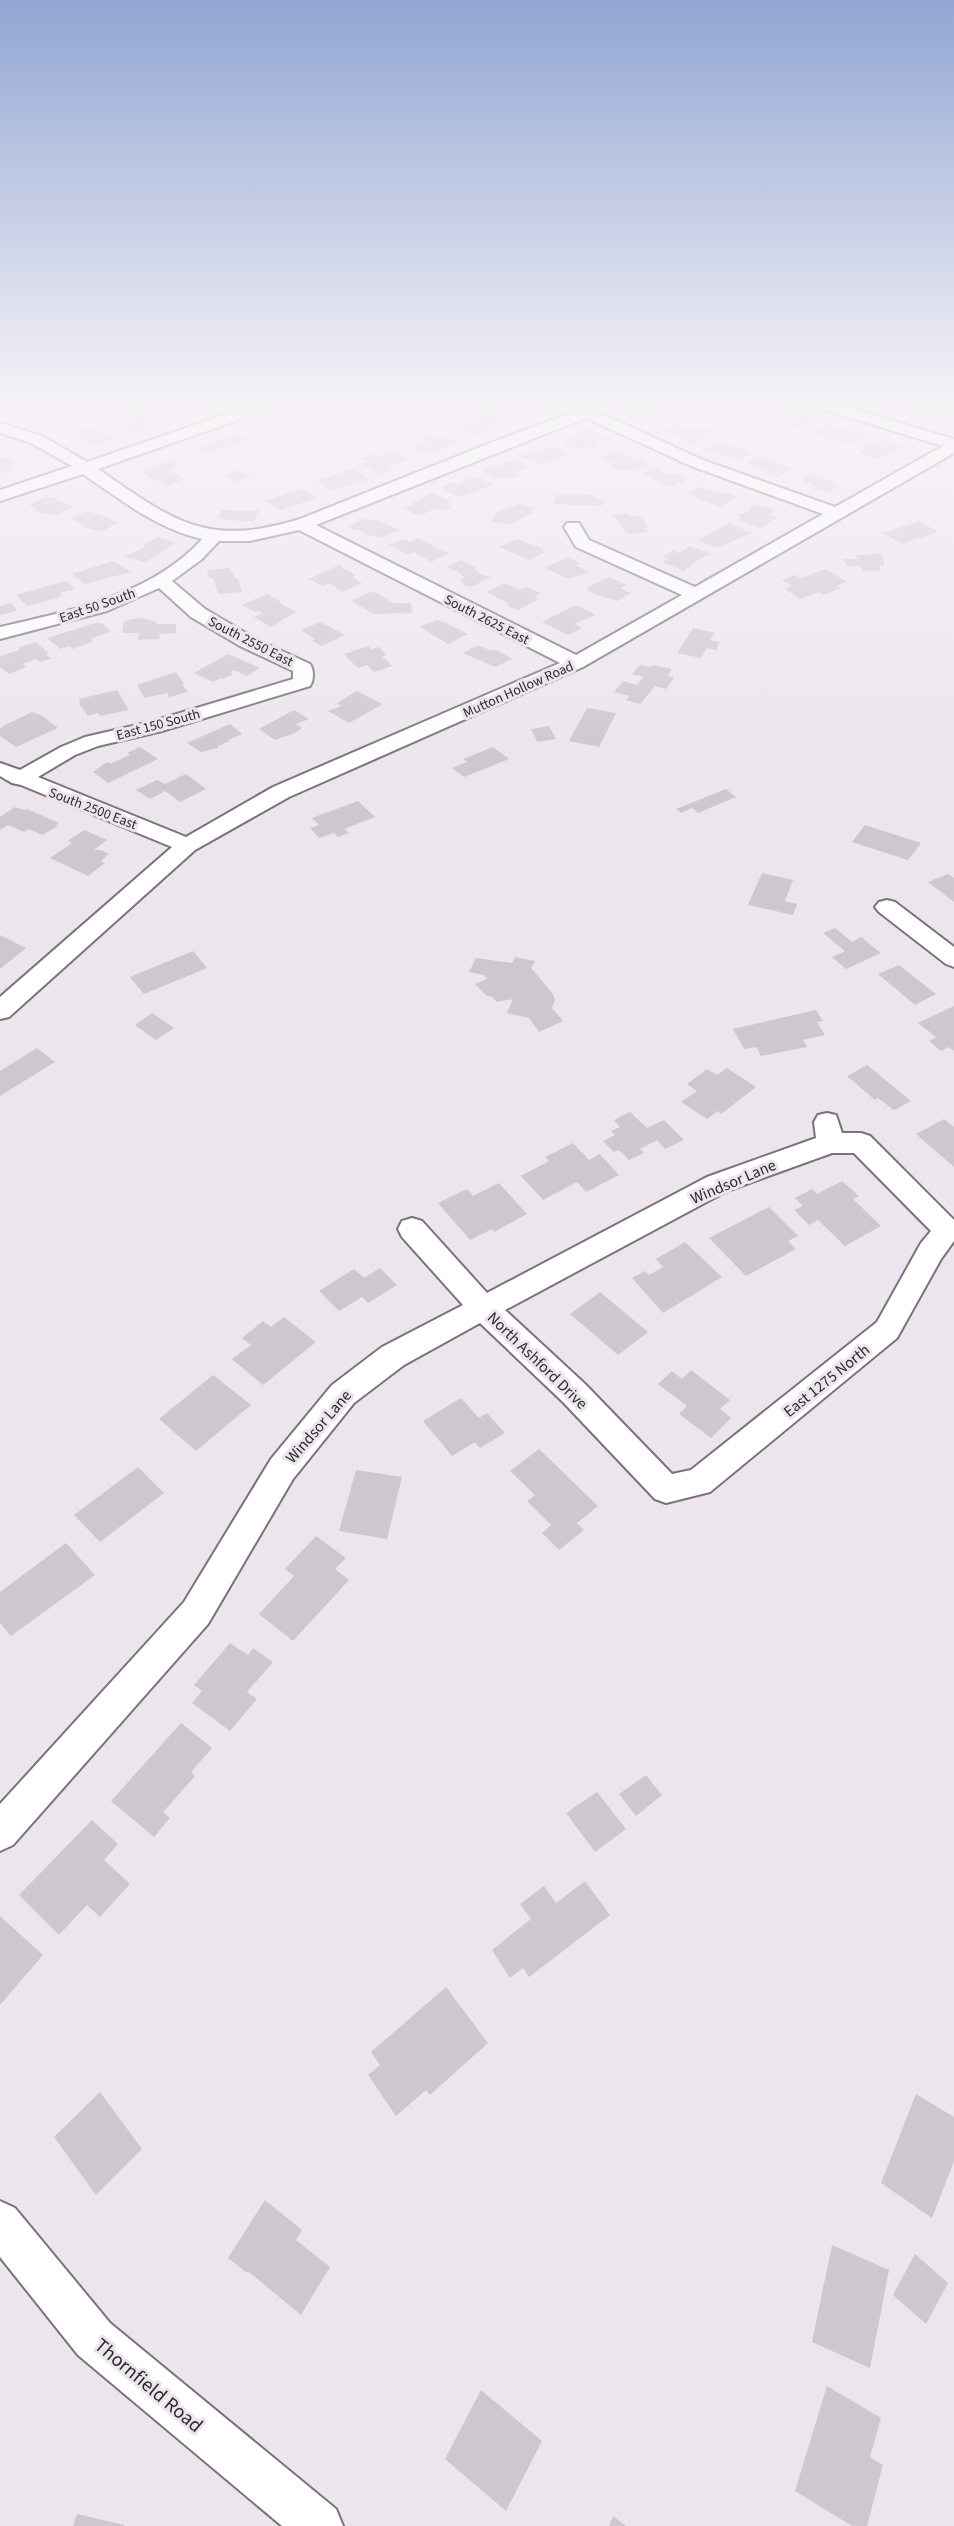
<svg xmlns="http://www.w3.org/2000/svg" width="954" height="2526" font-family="'Source Sans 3',sans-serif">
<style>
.building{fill:#cec7cf}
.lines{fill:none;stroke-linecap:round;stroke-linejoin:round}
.minor-casing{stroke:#7a737a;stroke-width:4}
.minor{fill:#fff;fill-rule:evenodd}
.labels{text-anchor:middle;stroke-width:6;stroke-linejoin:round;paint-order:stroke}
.far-street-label{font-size:14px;fill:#2d2b2e;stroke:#ece5ed}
.street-label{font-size:16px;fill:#2d2b2e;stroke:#ece5ed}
.near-street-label{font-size:20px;fill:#2d2b2e;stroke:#ece5ed}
</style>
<rect width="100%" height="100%" fill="#ece5ed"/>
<path class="building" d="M165,404H203V405L190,409L194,412L182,416L176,412L170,413L160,407L166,405Z
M404,404H434L447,410L429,417Z
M528,404H543L553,409L518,420L504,413Z
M731,404H763L771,408L751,416L738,412L743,408Z
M877,404H898L897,405L902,407L895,413L881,408Z
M287,405L302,411L283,419L278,416L266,421L253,415Z
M922,409L954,419V422L947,426L910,417Z
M659,411L667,415L642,425L626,416L638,412Z
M792,411L811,418L816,421L798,429L790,428L772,418Z
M142,415L154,421L142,425L148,429L142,431L135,433L116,424Z
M490,415L504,423L476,436L458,427L468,423L465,421Z
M829,423L840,427L866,435L848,444L816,435L820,433L815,431Z
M679,424L688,428L696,425L713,432L701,437L705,439L694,444L688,443L665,430Z
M91,425L114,439L95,446L74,431Z
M588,429L606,438L597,442L601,444L590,449L586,446L576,450L561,442L571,439L568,438L580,436L577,434Z
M235,433L247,440L206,454L197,448Z
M431,434L437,437L443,435L460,443L426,454L412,446L429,441L421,438Z
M883,439L905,447L877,459L858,452L867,447L863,445Z
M719,440L751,453L738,459L703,450Z
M555,446L570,454L540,465L519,456L532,451L536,454Z
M618,450L635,460L640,457L651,463L630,471L626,469L621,471L611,466L616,464L601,457Z
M394,451L411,459L390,466L394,468L382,474L362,464L368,462L360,459L371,454L378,458Z
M760,456L793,469L778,477L765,472L768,470L756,468L747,463Z
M10,457L9,461H13L11,470L0,474V458Z
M514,460L529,467L516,472L520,475L507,480L503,477L497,479L481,471Z
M170,461L179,466L168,470L185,479L167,486L140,472Z
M655,468L665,473L677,474L689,479L669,487L642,474Z
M352,469L370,479L331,490L317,481Z
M240,470L251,477L237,482L225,475Z
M811,474L835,482L830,485L837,487L827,493L815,489L818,487L812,484L802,481Z
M477,477L493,485L459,497L440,487L453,482L458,485L465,480Z
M699,487L722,494L725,492L738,497L720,507L686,494Z
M301,488L317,498L280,510L265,501Z
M431,492L451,502L447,504L452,507L443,511L437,508L419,516L404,509Z
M556,495H589L605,500L603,505L595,506L553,504Z
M45,497H54L58,501L73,506L56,516L32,511L37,509L29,505Z
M519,504L535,508L532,511L534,512L509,525L490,521L496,515L494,513Z
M756,504L776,510L770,514L777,517L761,528L738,520L741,518L738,515L751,511L747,510Z
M222,510L251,511L259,510L254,522L217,519Z
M87,511L105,516L118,523L100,532L83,527L86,526L71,518Z
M628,513L631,517L640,516L648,527L643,528L648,532L628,534L625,532L613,515Z
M366,518L369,521L374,519L400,530L381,538L373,535L370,537L363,533L366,532L352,529L349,526Z
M919,521L938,532L902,544L883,533Z
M729,523L752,533L717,548L698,540Z
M158,537L176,543L146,562L124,557L146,546L143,545Z
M418,538L431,544L438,550L450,553L431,562L414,552L408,555L389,545L403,539L410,542Z
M517,539L542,548L544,553L529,560L499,547Z
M690,546L712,554L699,559L684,571L662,562L668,559L662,557L673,550L679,553Z
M881,554L885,565H879L881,571H862L860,566H846L843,559H858L856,555Z
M568,557L581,564L576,565L589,572L569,579L545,568Z
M461,560L477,568L475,569L480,574L491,577L471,587L464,585L460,579L465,577L461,575L462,574L447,567Z
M113,561L131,572L85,584L72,574Z
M339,565L355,575L353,578L362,583L342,592L330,583L323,586L309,579Z
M230,568L235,578H238L242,592L218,594L213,578H209L207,570Z
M826,569L847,582L837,586L841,588L823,595L819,592L800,599L785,589L792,586L782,580L795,575L800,578Z
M609,577L627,585L620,588L631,593L617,601L592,593L586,588Z
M66,581L75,589L60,593L62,596L56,597L58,598L27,606L16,595Z
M504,583L520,590L527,587L541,593L534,597L539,599L518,610L509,607L506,602L486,592Z
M373,591L393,603H411L412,613L374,614L351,601Z
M267,594L281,601L278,602L296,612L271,627L254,617L263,613L259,611L255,612L242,605Z
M11,603L17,611L0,615V606Z
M576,605L596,615L574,624L582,628L568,635L542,622Z
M140,618L155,621L156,624H176V633L159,634L160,639L138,640L139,633H122L124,621Z
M437,620L444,622L468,634L448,644L420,627Z
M320,622L345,635L322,646L312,641L315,639L301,630Z
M95,623H101L111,631L91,639L94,641L73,649L70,646L60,649L47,638Z
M693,628L715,633L710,640L720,642L716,650L707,648L701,658L677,653Z
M35,642L49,653L46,655L52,658L40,662L36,659L23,664L26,667L9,674L0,667V656L20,650L18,648Z
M478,645L489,650H497L512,659L495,667L463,653Z
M368,646L371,649L379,647L386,655L382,656L392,666L374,672L367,665L358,668L344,654Z
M228,654L260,668L247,676L234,670L230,672L233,674L223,679L221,678L213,682L194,673Z
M640,665L650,667L653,665L672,669L667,676L674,678L666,689L655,686L640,704L626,700L629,696L614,692L623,681L637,685L643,677L632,674Z
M176,672L184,683L182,684L188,692L169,697L167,693L144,698L137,685Z
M117,690L129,710L100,716L98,713L88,716L80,705L79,699Z
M357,691L383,704L349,723L328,711L341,706L337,703Z
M587,708L616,713L599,747L569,741Z
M294,710L309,719L296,724L302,728L295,733L275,740L259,729Z
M32,712L43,716L58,728L16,747L0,736V729L3,726Z
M230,724L242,734L228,740L230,741L218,746V748L201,752L187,743Z
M549,726L556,739L537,742L531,729Z
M140,747L158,759L108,783L93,772L107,762L110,764L130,755L127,753Z
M493,747L509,759L464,777L452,768L467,762L463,759Z
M186,774L206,789L180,802L165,791L150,799L136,790L157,780L165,784Z
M726,789L736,797L698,813L692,808L681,813L676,809Z
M358,801L375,817L344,829L349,833L338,837L334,833L319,838L310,828L319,825L312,818Z
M15,807L24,810L27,809L59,823L55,825L58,826L42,835L29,829L24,832L8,825L0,830V817Z
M865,825L921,843L908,860L852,842Z
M84,830L107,840L94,850H101L109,854L101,861L105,863L88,876L50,858L72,843L68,841Z
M762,873L793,880L785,901L797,904L793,915L748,905Z
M948,874L954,878V902L928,882Z
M835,928L852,942L861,937L881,953L846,969L832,957L845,951L823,933Z
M0,935L26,948L0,969Z
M193,951L207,968L144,994L130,977Z
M515,957L535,961L531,968L553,994L555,1000L552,1008L563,1021L539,1032L529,1018L507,1013L513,999L497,1002L491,996H487L475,984L487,979L483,975L469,972L476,958L512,963Z
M899,965L936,994L915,1005L878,974Z
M954,1006V1051L949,1047L941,1051L929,1041L936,1037L918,1023Z
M816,1010L823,1021L817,1022L825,1035L803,1040L807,1047L761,1056L756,1047L744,1049L733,1029Z
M152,1013L174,1028L156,1040L135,1025Z
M37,1048L55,1062L0,1096V1071Z
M867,1065L911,1101L894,1110L878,1098L875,1100L847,1076Z
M727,1068L756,1087L721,1114L718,1111L707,1119L681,1102L697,1091L687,1084L707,1069L717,1075Z
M630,1112L647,1128L664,1120L684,1140L665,1149L657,1140L640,1149L644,1153L629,1160L619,1150L614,1152L603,1141L615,1135L611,1131L620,1127L614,1120Z
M944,1119L954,1127V1167L916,1134Z
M573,1143L589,1160L600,1154L619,1175L586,1192L577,1182L543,1200L521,1176L549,1161L545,1157Z
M842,1181L859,1196L853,1199L881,1226L845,1246L818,1220L809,1225L794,1210L803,1206L795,1198L812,1189L817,1194Z
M499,1183L527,1214L494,1232L492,1229L470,1240L438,1203L467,1189L473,1196Z
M769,1207L798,1236L788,1241L796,1249L746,1276L709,1238Z
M685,1242L722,1277L663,1313L632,1278L645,1271L649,1275L663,1267L656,1259Z
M380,1268L397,1285L368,1303L362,1297L339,1311L319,1291L354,1269L364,1278Z
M600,1292L648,1332L618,1355L570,1314Z
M284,1317L316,1342L263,1385L232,1359L251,1345L242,1338L263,1321L271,1327Z
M691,1370L730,1400L720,1409L731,1418L711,1438L679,1414L687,1406L658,1384L672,1371L682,1379Z
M213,1375L251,1405L196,1451L159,1419Z
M461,1398L479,1418L487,1413L505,1433L480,1448L475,1442L452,1456L423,1421Z
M539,1449L598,1506L577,1523L584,1530L559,1550L542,1533L551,1525L527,1501L535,1495L510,1471Z
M138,1467L164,1493L100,1542L74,1515Z
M356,1470L402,1477L387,1539L339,1531Z
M316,1536L346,1558L335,1569L349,1580L293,1641L259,1614L294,1576L285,1569Z
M66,1543L95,1575L11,1636L0,1623V1592Z
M230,1643L248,1655L253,1648L273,1662L247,1692L257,1699L230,1731L192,1703L202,1691L194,1685Z
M181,1723L212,1748L191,1772L195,1776L163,1812L170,1818L154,1837L111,1801Z
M646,1775L662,1795L636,1816L619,1794Z
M597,1792L626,1829L595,1852L566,1813Z
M92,1820L118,1844L104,1860L130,1884L100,1917L87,1905L59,1935L19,1895Z
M585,1881L610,1915L529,1977L523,1968L510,1978L492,1950L531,1919L520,1904L544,1886L556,1903Z
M0,1916L43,1955L0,2005Z
M446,1987L488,2043L430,2095L426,2090L396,2116L368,2075L380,2065L371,2052Z
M100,2092L142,2149L96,2195L54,2137Z
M916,2094L954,2117V2161L932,2218L881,2183Z
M265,2200L302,2230L296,2240L330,2267L301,2315L248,2271L247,2273L228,2258Z
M832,2245L889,2270L870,2368L812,2342Z
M915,2254L948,2283L926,2324L893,2295Z
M827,2386L881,2418L870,2457L883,2465L867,2526H852L795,2491Z
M481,2390L542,2441L506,2511L445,2459Z
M77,2514L124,2525V2526H73Z
M613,2516L626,2526H609Z"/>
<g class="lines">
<g class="minor-casing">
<path id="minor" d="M237,404H253L241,419L98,469C174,521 205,548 300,519L485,445L595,404H618L615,407L600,413L703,460L835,507L943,446L815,407L812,404H837L954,439V453L583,667L289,797L195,850L9,1017L0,1019V997L172,847L21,785L12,783L0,776V763L20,770L61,747L85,737L150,722L293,679V671L240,646L191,617L159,588L107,611L0,639V627C70,611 152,595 202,539C157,529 121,500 83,474L0,501V490L72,466L31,443L0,433V423L42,436L87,462L229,413ZM586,418L691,466L823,514L695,587L589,540L579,523H567L564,527L576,547L682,595L576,655L316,525ZM299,530L560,663L273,787L186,837L38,777L75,755L98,746L162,731L310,686C314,680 314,670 310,664L254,638L205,609L172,581L201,560L219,541H250Z
M887,900L895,902L954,947V967L946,964L879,912L875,907L879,902Z
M827,1113L836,1115L842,1133H861L870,1136L954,1220V1241L941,1259L897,1338L710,1492L666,1503L655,1499L563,1402L480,1323L404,1365L354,1403L293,1479L208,1624L13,1845L0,1851V1804L184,1602L271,1459L332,1385L382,1347L463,1305L402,1237L398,1229L402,1221L412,1218L422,1221L487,1293L707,1177L816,1138L814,1122L818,1115ZM832,1153H854L931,1231L921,1243L877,1322L691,1470L672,1474L585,1384L505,1310L727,1191Z
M0,2201L15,2208L110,2323L336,2509L343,2526H282L78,2355L0,2257Z"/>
</g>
<use href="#minor" class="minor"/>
</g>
<linearGradient id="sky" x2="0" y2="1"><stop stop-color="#91a6d3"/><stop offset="0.53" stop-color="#f6f3f7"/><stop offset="1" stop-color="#f6f3f7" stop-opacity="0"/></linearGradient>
<rect width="954" height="758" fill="url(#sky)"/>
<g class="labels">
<g class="far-street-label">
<text transform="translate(97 605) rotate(-19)" y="5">East 50 South</text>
<text transform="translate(487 619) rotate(27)" y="5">South 2625 East</text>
<text transform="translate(251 641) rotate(27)" y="5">South 2550 East</text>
<text transform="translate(518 689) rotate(-24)" y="5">Mutton Hollow Road</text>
<text transform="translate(158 724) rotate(-15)" y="5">East 150 South</text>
<text transform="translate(93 808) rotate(21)" y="5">South 2500 East</text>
</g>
<g class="street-label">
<text transform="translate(733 1181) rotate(-23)" y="6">Windsor Lane</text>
<text transform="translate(538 1360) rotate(44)" y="6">North Ashford Drive</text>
<text transform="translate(826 1380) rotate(-39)" y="6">East 1275 North</text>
<text transform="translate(318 1426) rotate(-49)" y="6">Windsor Lane</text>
</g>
<g class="near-street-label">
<text transform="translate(149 2385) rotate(40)" y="7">Thornfield Road</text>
</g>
</g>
</svg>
